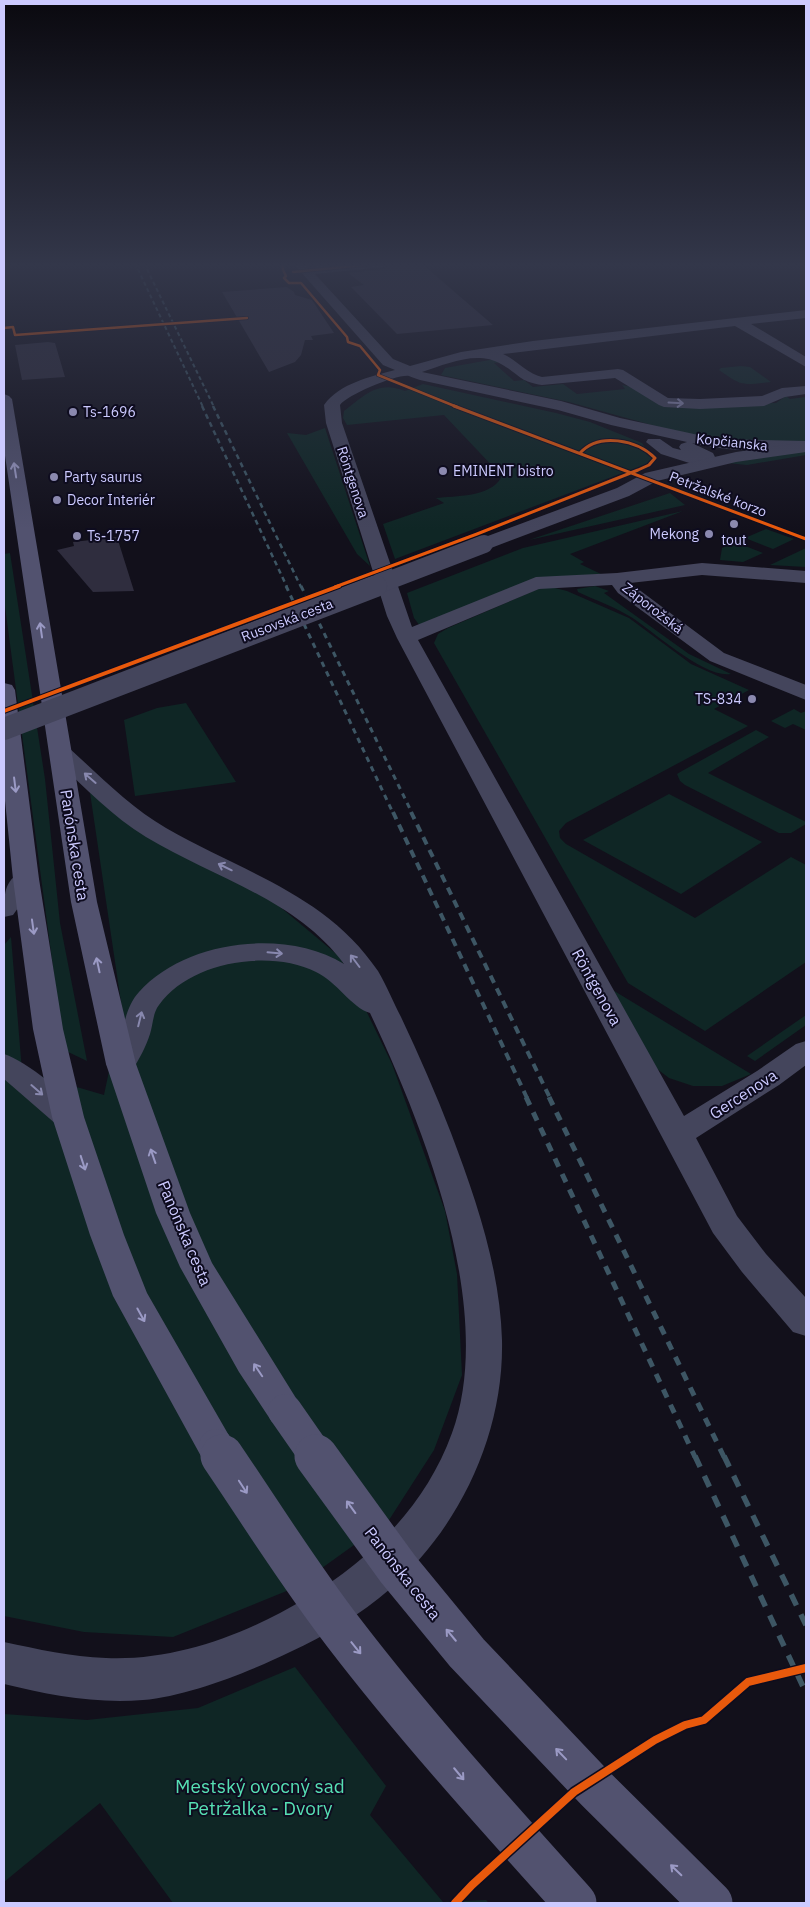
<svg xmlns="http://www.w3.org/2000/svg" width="810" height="1907" font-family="'IBM Plex Sans',sans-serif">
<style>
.green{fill:#0f2625}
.building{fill:#2f2d3e}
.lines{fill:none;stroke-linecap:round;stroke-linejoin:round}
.minor{fill:#44455c;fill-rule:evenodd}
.tertiary{fill:#44455c;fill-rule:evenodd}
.secondary{fill:#52526f;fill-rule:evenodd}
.rail-far5{stroke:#3d5664;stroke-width:2;stroke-dasharray:4 3;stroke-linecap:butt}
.rail-far4{stroke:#3d5664;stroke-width:2.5;stroke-dasharray:5 4;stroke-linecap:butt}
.rail-far3{stroke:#3d5664;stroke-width:3;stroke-dasharray:5.5 5;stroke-linecap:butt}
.rail-far2{stroke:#3d5664;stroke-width:4;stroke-dasharray:8 6;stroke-linecap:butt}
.rail-far1{stroke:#3d5664;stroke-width:5;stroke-dasharray:9 8;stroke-linecap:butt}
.rail{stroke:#3d5664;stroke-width:5.5;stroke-dasharray:12 10;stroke-linecap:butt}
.tertiary-bridge-far1{stroke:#44455c;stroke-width:18}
.tertiary-bridge{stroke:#44455c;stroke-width:22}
.secondary-bridge-far1{stroke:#52526f;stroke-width:34}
.secondary-bridge{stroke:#52526f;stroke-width:43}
.cycleway-far3-casing{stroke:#0e0c1f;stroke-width:4}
.cycleway-far2-casing{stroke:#0e0c1f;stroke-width:5}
.cycleway-far1-casing{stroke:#0e0c1f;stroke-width:6}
.cycleway-casing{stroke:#0e0c1f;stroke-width:11}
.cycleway-far3{stroke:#e8590c;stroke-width:2.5}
.cycleway-far2{stroke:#e8590c;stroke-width:3}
.cycleway-far1{stroke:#e8590c;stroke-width:4}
.cycleway{stroke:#e8590c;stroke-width:8}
.oneway{stroke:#8888ae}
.oneway2{stroke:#9b9ac5}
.poi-dot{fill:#8b89af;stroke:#0e0c1f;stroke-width:2}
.labels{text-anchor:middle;stroke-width:4;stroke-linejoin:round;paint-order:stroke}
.far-poi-label{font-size:14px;fill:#cccaff;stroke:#0e0c1f;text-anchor:start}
.far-street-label{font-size:14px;fill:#cccaff;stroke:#0e0c1f}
.street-label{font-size:16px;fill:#cccaff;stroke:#0e0c1f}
.near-park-label{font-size:19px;fill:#56dfb3;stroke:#0e0c1f}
</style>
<rect width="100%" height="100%" fill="#12101b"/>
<path class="green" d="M495,359L503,362L494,363L514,381L524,380L533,387L563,384L577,394L625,389L622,385L632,387L657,403L713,405L776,403L786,396L790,399L806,397V441L736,443L666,429L569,402L441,375L445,368Z
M741,366L750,367L771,382C742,385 743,387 719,370L721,368Z
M423,384L556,413L590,422L642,443L652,458L646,464L395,559L383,524L444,503L436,498C455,496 490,497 501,478L498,472L444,415L347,425L343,418L344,411C365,395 378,380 405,391Z
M325,428L370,566L357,554L287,433L306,435Z
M806,451V455L747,465L727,463Z
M670,493L685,505L529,540Z
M683,511L570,554L584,562L580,564L601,574L536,580L420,626L414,618L407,593L523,548Z
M766,529L794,539L773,549L745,538Z
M735,542L763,553L743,562L720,560L722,548Z
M806,548V567L770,565Z
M10,553L45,779L60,923L87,1061L64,1050L4,599V554Z
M595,586L609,591L604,593L689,654L731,674C705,679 653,631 631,617C615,607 595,600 578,592L577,589Z
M551,587L567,591L629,618L691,664L749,690L714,709L748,726L566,823L559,831L560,838L566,844L695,918L791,857L806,865V962L705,1031L628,983L434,643L438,634L448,628L538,589Z
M186,703L236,782L135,796L124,720L157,708Z
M794,709L801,713L806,711V730L793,724L785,728L771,721Z
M756,730L769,737L708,773L806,822V824L791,833H779L685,785L680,781L677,774L682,771Z
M89,786L273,901L340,957L392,1064L445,1211L457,1274L462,1375L434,1450L389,1520L294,1588L173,1637L84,1632L4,1616V945L11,937L22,1071L104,1095L122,1009Z
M669,794L762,842L681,894L583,840Z
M611,989L751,1074L722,1086H693L669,1078L652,1065Z
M806,1015V1025L755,1061L747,1056Z
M295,1667L386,1786L370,1815L443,1902L486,1900L489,1903H173L100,1803L4,1882V1714L87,1720L198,1708Z"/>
<path class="building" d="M392,263H421L493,325L397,334L351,287L364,285L348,273L384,269Z
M287,287L294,292L295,295L312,300L334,333L311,336L313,340H305L301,355L295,362L269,372L222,292Z
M48,342L55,343L65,377L22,380L15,345Z
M117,537L134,591L93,592L57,550L74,546L73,542Z"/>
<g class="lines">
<path class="minor" d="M293,263H306L309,267L346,263H390L384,267L315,274L393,359L410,366L461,352L533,341L806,310V318L751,324L806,357V367L735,326L503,354C517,360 527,374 542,377L618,369L623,370L668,398L700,399L762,396L782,388L806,386V394L785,397L764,406L700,409L664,407L659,405L615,378L542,385C519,382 519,374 501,364C477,350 447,364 422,372L561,401L620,418L717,439L806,441V451C767,451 730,452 692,443L713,453L715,457L711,467L705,468L661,454L646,442L648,439H660L673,448L681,450L679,447L681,444L687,442L611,425L558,410L420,380C416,379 412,377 409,376C397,374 347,395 340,405L342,423L412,627L536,577L617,573L702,563L806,571V583L702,575L630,583L724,653L806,685V700L710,661L618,593L612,585L539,589L418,640L684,1116L757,1071L796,1044L806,1041V1065L779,1085L696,1138L737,1216L766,1254L806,1298V1336L793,1332L742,1272L713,1233L397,638L387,616L326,423L324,405C340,383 370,377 395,370L383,365Z"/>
<path class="tertiary" d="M806,442V452L736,462L657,481L629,496L491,548L484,550L477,548L475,544L477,540L617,488L645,473L736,452Z
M61,746L69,748C100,776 130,807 166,828C242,872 326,894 378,971C387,986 393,1002 401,1017C419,1055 436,1094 451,1133C476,1199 500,1269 502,1340C504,1434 460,1527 390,1589C361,1614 325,1636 290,1652C249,1672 188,1696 143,1700C96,1704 49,1695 4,1684V1642C38,1649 71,1657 106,1658C176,1661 246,1634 305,1599C371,1559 425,1507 452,1433C497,1310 423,1125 370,1013C352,1008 336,981 316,972C270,949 190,961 159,1005C153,1012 153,1025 150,1034C146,1047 139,1059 132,1071L121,1074L110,1071L106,1064C112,1054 118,1044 121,1033C126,1018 128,1004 139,992C185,940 285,928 344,964C296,899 212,877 146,837C111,816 83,785 53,758L49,753L53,748Z
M26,871L35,874L39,879L13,915L4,917C4,897 3,877 26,871Z
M4,1054C25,1060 72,1098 84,1117L79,1125L68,1128L57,1125L4,1079Z"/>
<path class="secondary" d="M4,394L9,396L12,399L97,902L136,1064L190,1213L212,1263L304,1411L298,1422L285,1427L272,1422L239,1372L180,1267L156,1213L106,1064L71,902L4,449Z
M4,683L12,685L15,690L39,879L63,1029L84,1117L124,1235L147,1293L235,1446L230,1458L216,1462L202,1458L113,1296L90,1235L52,1117L33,1029L13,879L4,791Z"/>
<path class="rail-far5" d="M135,263L203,407
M144,263L214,407"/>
<path class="rail-far4" d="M202,406L287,587
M213,406L301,587"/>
<path class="rail-far3" d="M286,586L393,813
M301,586L412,813"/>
<path class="rail-far2" d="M393,812L527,1098
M411,812L550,1098"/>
<path class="rail-far1" d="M526,1097L695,1457
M549,1097L724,1457"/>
<path class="rail" d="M695,1456L806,1693
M724,1456L806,1625"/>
<path class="tertiary-bridge-far1" d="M372,587L484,544"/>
<path class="tertiary-bridge" d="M4,729L376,586"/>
<path class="secondary-bridge-far1" d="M285,1411L317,1457
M216,1446L223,1457"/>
<path class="secondary-bridge" d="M222,1456C262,1515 300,1576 344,1633C416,1727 496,1815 575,1903
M316,1456L398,1569L467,1653L597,1790L711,1903"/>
<g class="cycleway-far3-casing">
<path id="cycleway-far3" d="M283,263V270L286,276L284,278L289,283H301L347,337L348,342L360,346L380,370L378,375L457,407
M293,272L384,263
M4,328L13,327L15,335L247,318"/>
</g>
<g class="cycleway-far2-casing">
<path id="cycleway-far2" d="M454,406L806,539
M335,587L477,534L638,470L649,465L655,458C637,440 599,432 580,453"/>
</g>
<g class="cycleway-far1-casing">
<path id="cycleway-far1" d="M4,711L339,586"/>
</g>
<g class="cycleway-casing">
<path id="cycleway" d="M455,1903L472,1885L574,1792L655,1740L685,1725L704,1720L748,1682L806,1668"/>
</g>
<use href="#cycleway-far3" class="cycleway-far3"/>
<use href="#cycleway-far2" class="cycleway-far2"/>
<use href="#cycleway-far1" class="cycleway-far1"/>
<use href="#cycleway" class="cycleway"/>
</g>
<defs><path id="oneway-shaft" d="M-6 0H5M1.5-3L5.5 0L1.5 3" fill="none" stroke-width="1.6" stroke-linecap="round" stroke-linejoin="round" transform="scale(1.25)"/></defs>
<g class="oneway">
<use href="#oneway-shaft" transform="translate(676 403) rotate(3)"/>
<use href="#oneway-shaft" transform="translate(90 778) rotate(-139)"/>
<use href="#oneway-shaft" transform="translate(225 867) rotate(-154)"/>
<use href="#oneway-shaft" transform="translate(275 953) rotate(5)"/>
<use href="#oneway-shaft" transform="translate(355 961) rotate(-127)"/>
<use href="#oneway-shaft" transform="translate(140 1019) rotate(-76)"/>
<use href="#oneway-shaft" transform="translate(37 1090) rotate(41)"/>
</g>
<g class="oneway2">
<use href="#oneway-shaft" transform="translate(15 470) rotate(-99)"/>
<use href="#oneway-shaft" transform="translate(41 630) rotate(-98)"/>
<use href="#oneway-shaft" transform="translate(15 785) rotate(83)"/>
<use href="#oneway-shaft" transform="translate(33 927) rotate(82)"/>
<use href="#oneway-shaft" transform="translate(98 965) rotate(-102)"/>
<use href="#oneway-shaft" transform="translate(153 1156) rotate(-109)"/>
<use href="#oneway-shaft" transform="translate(83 1163) rotate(72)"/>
<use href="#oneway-shaft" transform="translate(141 1315) rotate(61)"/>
<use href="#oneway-shaft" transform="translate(258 1370) rotate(-124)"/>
<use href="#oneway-shaft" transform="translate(243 1487) rotate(57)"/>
<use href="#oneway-shaft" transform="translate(351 1507) rotate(-126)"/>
<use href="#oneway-shaft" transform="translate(451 1635) rotate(-130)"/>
<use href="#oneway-shaft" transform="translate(356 1648) rotate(51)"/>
<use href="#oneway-shaft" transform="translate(561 1754) rotate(-134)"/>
<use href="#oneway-shaft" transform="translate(459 1774) rotate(50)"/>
<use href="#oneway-shaft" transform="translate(676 1870) rotate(-136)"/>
</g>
<linearGradient id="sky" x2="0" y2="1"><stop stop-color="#0a090f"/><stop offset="0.5" stop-color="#33374a"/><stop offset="1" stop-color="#33374a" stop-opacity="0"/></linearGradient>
<rect width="810" height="530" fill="url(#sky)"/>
<g class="poi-dot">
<circle cx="73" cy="412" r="5"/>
<circle cx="443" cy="471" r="5"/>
<circle cx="54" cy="477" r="5"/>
<circle cx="57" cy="500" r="5"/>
<circle cx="734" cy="524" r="5"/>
<circle cx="709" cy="534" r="5"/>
<circle cx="77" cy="536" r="5"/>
<circle cx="752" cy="699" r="5"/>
</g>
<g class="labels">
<g class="far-poi-label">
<text x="83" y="417">Ts-1696</text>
<text x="453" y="476">EMINENT bistro</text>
<text x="64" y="482">Party saurus</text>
<text x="67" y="505">Decor Interiér</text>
<text x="699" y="539" text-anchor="end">Mekong</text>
<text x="87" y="541">Ts-1757</text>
<text x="734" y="545" text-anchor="middle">tout</text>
<text x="742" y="704" text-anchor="end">TS-834</text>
</g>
<g class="far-street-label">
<text transform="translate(732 442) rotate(6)" y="5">Kopčianska</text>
<text transform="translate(353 482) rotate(72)" y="5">Röntgenova</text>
<text transform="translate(718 494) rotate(21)" y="5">Petržalské korzo</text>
<text transform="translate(653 608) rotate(38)" y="5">Záporožská</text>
<text transform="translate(287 620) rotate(-21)" y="5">Rusovská cesta</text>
</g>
<g class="street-label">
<text transform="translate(75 845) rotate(81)" y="6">Panónska cesta</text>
<text transform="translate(597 987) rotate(61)" y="6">Röntgenova</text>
<text transform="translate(743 1094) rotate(-33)" y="6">Gercenova</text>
<text transform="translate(185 1233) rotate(67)" y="6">Panónska cesta</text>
<text transform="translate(403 1573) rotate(52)" y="6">Panónska cesta</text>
</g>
<g class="near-park-label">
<text x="260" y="1793">Mestský ovocný sad<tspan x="260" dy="22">Petržalka - Dvory</tspan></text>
</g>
</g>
<rect width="810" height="1907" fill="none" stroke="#cccaff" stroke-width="10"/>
</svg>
